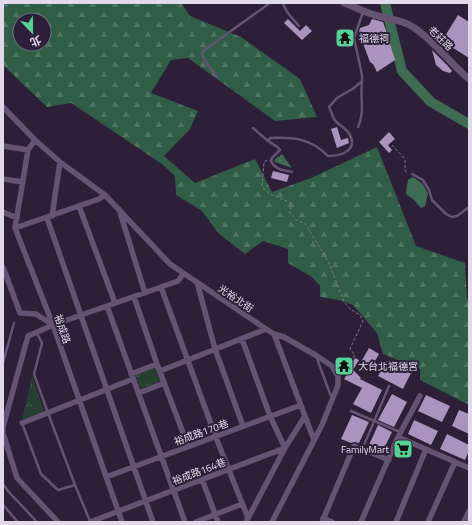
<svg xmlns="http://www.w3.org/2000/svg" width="472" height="525" font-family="'Titillium Web','Noto Sans TC',sans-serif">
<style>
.forest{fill:url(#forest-firs);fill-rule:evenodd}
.park{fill:url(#park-tufts)}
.water{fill:#3e6c53}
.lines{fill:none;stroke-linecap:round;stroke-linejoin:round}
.river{stroke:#3e6c53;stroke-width:10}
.building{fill:#aa93bd}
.path{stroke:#82768c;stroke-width:1;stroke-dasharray:3 2;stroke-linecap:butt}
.service{stroke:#665374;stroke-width:2.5}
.minor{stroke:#665374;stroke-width:5.5}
.tertiary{stroke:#665374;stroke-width:7}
.labels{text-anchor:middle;stroke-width:4;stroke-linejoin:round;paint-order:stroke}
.poi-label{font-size:10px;fill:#e2d9ea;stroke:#2d1f38;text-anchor:start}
.street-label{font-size:10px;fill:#e2d9ea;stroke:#2d1f38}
</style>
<defs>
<pattern id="forest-firs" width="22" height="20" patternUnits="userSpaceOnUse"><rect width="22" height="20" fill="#2f5d45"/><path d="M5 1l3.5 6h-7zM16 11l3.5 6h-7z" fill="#4d7460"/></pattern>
<pattern id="park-tufts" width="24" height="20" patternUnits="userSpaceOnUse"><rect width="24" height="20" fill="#254031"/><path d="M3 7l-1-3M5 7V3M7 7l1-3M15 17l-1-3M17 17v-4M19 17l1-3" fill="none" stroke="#445b4f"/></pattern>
</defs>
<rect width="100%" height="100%" fill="#2d1f38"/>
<path class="forest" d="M3,3H181L190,16L241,37L300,79L317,117L275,121L188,58L171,60L151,93L198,111L190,129L164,156L195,183L255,159L272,192L311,178L377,147L416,246L465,263L467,298L469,300V405L420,380V369L383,354L377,333L353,305L339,300L320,297V286L312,277L288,263V249L263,241L245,254L218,233L202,211L176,195L175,176L162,164L71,103L47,107L3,65ZM20,20H44V44H20Z"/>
<path class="park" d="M155,366L160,381L141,389L135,374Z
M32,376L44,411L22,420Z"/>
<path class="water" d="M282,154L292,168L275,162L274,160Z
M413,177L423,184L428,194L425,206L421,208L413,199L407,195L406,192L408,180Z"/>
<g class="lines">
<path class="river" d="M385,3L402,71L431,102L469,124"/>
</g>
<path class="building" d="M458,15L469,22V58L442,41Z
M288,19L300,31L306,25L312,31L302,40L284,23Z
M372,19L383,22L386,30L395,60L377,72L373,64L370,62L359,33L360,28L369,25Z
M432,50L447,65L452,71L450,73L443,71L436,65Z
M337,127L341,140L348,138L349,143L337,148L331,129Z
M389,132L395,139L388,145L392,150L389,153L379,142Z
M273,171L289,175L287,182L271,178Z
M369,348L379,354L371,368L361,362Z
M355,358L359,360L353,370L361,378L360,379L382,390L371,413L353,404L362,388L344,379L348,373L339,367L343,362L350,367Z
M386,361L411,373L403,389L378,376Z
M392,394L407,402L394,427L378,420Z
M426,395L450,406L442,422L418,411Z
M459,410L469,414V434L452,426Z
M352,415L369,422L359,443L354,442L351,443L341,439Z
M414,420L438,431L431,445L408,434Z
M378,425L392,432L382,453L368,447Z
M447,434L469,445V451L465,460L440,449Z"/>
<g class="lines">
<path class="path" d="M392,145L405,159V170L407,174
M267,160L264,162L262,187L270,194L289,202L291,204L290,213L296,220L304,223L308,228L329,263L344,302L350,309L360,315L363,321L350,349L355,355L343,373"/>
<path class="service" d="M283,3C285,12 293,19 299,26
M217,77L204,59L202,54L203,51L270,3
M358,127C365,112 360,97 362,81
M253,128L268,141
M292,172C284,170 275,170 271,161L272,158L280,150C277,145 272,144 268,141L270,138C294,137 310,138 328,156C343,156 360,149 348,132C344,127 337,124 334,119C332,115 331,111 329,107L337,98L354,88L362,81V75L354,38L363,12
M412,174L423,180L429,190L432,200L446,214L452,217L457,216L469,207
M37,333L42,343L34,374L48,413L75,485
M316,356L332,399
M3,363L14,323
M351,411L400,432
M22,423L41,474L58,490L75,485L90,521
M364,445L389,386
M3,484L8,491L37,522
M3,505L18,522"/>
<path class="minor" d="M3,107L35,140L60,162L105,195L170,264L266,329L274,334L284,337L317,356L332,366L338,376V385L322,425L272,522
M35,140L28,150L15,228L53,325L122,522
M3,146L28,150
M3,179L23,182
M79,206L115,303
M119,209L145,293
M3,212L17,218
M52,216L60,162
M47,218C83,319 117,421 153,522
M15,228L99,199L105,195
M3,267L20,313L36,314L53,325
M197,282L215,349L243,426
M161,287L215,435L248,518
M134,297L157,364L188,446
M107,306L185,522
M274,334L314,440
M160,371L266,329
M131,374L157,364
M139,393L164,383
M22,423L133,379
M3,432V427L28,336L53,325L178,281L183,274
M3,433L17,478L58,522
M398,437L469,468
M106,477L301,405
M202,479L218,522
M323,518L332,522
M90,522L285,448L270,416L242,339
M196,522L242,504
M246,522L285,448L305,416
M322,522L354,446L389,460
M361,522L398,437L420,396
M396,522L426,449
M428,522L455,462
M464,522L469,511"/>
<path class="tertiary" d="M344,3C355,7 366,13 378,16C389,19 403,20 413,27C435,41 449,63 469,79"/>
</g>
<defs>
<g id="temple-square" transform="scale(1)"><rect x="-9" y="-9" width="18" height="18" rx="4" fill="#54d396" stroke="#2d1f38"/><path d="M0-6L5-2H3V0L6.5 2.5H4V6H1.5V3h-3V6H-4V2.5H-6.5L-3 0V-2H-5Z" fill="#111"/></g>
<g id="supermarket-square" transform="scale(1)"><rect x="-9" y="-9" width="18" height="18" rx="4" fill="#54d396" stroke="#2d1f38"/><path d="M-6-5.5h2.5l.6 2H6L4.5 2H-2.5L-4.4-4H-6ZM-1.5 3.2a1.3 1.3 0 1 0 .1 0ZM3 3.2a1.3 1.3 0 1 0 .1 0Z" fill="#111"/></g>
</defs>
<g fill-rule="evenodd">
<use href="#temple-square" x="345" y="38"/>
<use href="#temple-square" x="344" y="366"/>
<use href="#supermarket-square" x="403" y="449"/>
</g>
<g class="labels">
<g class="poi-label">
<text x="359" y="42">福德祠</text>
<text x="358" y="370">大台北福德宮</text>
<text x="389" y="453" text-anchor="end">FamilyMart</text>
</g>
<g class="street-label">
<text transform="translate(441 38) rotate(44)" y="4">老莊路</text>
<text transform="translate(236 298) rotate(34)" y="4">光裕北街</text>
<text transform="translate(63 329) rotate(71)" y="4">裕成路</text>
<text transform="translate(201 432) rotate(-20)" y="4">裕成路170巷</text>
<text transform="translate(199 471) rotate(-21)" y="4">裕成路164巷</text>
</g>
</g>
<rect width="472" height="525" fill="none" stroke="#e2d9ea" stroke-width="8"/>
<g transform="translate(32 32) rotate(158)"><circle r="19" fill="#2d1f38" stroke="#75697f"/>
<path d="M0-3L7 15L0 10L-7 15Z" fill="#54d396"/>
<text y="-6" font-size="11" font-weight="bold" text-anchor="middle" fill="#e2d9ea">北</text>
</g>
</svg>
